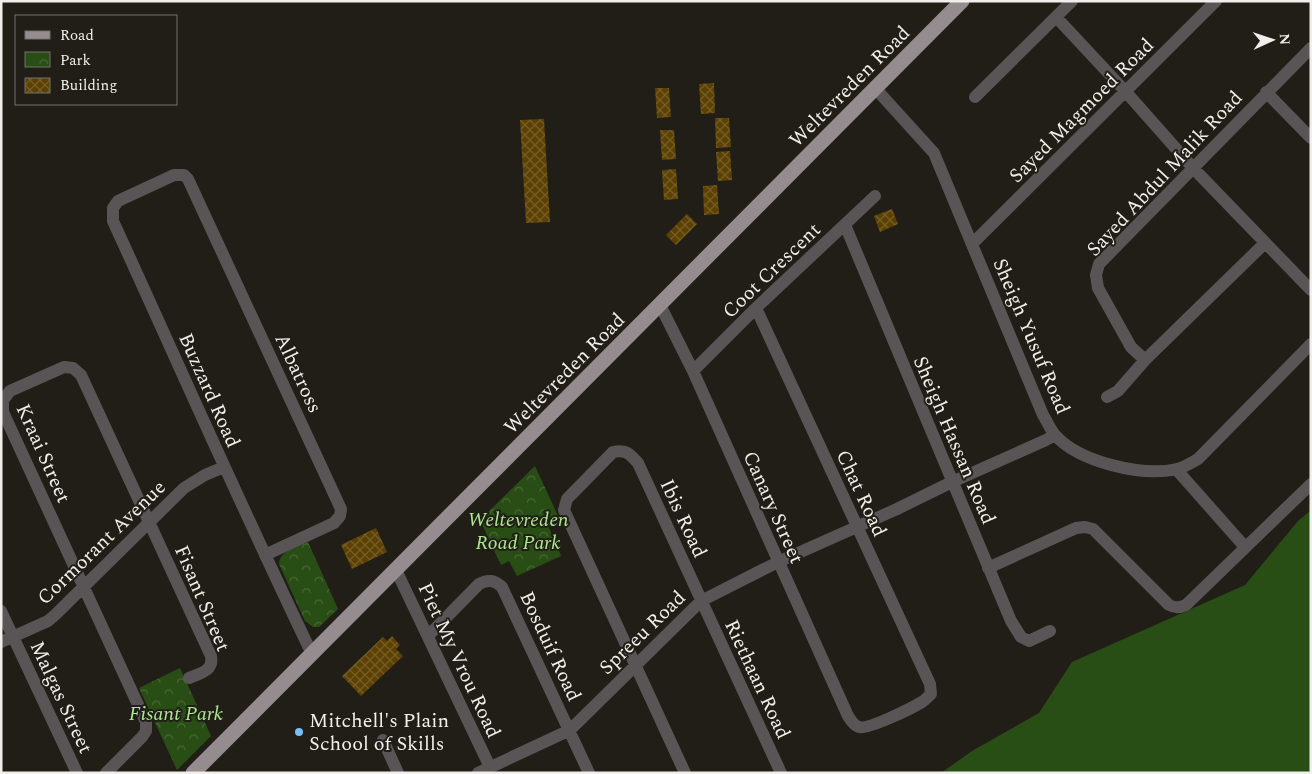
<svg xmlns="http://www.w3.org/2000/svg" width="1312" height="774" font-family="Spectral,serif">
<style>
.green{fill:#294e15}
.park{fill:url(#park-crowns)}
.building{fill:url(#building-cross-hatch)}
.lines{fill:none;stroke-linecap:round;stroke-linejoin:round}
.minor{stroke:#595556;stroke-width:12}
.major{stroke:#948c8e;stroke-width:15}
.poi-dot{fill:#74c0f6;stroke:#211e18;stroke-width:2}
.labels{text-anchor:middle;stroke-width:4;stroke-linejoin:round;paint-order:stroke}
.street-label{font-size:20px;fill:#f1eeeb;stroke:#211e18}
.park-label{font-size:20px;font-style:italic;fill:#ace891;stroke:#211e18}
.poi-label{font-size:20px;fill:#f1eeeb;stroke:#211e18;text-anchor:start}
</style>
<defs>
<pattern id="park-crowns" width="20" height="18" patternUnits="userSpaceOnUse" patternTransform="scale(1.25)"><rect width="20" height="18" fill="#294e15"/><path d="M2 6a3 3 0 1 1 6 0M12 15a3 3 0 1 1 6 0" fill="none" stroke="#486837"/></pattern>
<pattern id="building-cross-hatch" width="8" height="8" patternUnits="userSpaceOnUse" patternTransform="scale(1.25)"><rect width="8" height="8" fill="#5c4102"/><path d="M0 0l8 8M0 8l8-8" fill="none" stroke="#745d27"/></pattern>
</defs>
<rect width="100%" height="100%" fill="#211e18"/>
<path class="green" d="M1311,510V773H941L972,751L1039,713L1072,662L1245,585L1298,521Z"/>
<path class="park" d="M535,466L558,516L547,523L561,556L517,576L509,561L501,565L480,520Z
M308,542L338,609L319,627H313L305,621L279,564C279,551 297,547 308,542Z
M180,668L211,736L177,770L139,688Z"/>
<path class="building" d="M714,83L715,113L701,114L699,84Z
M655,88H669L671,117L657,118Z
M715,118H729L731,147L716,148Z
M544,119L550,222L526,223L520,120Z
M660,130H674L676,159L662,160Z
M730,151L732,180L718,181L716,152Z
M676,169L678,199L664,200L662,170Z
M717,185L719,214L704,215L703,186Z
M892,209L898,224L880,232L874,216Z
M687,214L697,224L676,245L666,235Z
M376,528L387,552L352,569L341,545Z
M392,636L400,645L396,649L403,656L361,696L342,676L383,637L387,641Z"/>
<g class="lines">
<path class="minor" d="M1056,17L1126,92L1194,169L1311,290
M875,88L934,153L1043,415C1047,421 1050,429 1055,435C1079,462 1142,477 1177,469C1185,467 1191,463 1198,459L1311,344
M1266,92L1311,138
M975,97L1072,1
M845,225L1011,621L1021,637L1029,641L1050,631
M972,244L1216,1
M660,305L693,371L848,716C851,720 853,725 859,727C868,730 912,708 922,702C925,700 928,697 931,694L930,684L756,308
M1145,360L1131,347L1098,288L1096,275L1099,264L1311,48
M693,371L756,308L875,196
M1107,397L1118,391L1145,360L1265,243
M1176,469L1245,547
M265,555L334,523L340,516L341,509L188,179L184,175H174L118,201L113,208V221C179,365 243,511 312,654
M988,568L1076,528L1085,527L1093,529L1169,605C1175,608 1179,608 1186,605L1311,484
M396,570L490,767
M1,611L77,773
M428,636L479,584C488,579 494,580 502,587L589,773
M1,642L48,621L55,615L184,488L205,475L224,467
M383,740L398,773
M106,773L142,737L146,731V722L3,412V400L10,391L64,367L73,368L81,375L211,656C214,671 200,673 189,678
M478,773L570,730L701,601L778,562L897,509L952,482L1046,440L1055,435
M685,773L564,510L567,499L613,452C626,449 630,454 638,463L781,773"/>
<path class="major" d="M193,773L962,1"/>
</g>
<circle class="poi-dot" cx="299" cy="732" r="5"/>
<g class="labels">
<g class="street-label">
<text transform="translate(849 86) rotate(-45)" y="7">Weltevreden Road</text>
<text transform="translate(1081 110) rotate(-45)" y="7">Sayed Magmoed Road</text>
<text transform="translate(1164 173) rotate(-47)" y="7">Sayed Abdul Malik Road</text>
<text transform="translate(771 270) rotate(-44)" y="7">Coot Crescent</text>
<text transform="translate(1032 336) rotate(67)" y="7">Sheigh Yusuf Road</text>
<text transform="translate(299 373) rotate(65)" y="7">Albatross</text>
<text transform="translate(564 373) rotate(-45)" y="7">Weltevreden Road</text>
<text transform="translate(210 390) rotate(66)" y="7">Buzzard Road</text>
<text transform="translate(955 440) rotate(67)" y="7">Sheigh Hassan Road</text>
<text transform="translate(44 453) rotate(66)" y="7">Kraai Street</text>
<text transform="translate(862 493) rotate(65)" y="7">Chat Road</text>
<text transform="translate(774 507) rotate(66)" y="7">Canary Street</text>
<text transform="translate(684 518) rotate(65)" y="7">Ibis Road</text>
<text transform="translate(101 542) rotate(-44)" y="7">Cormorant Avenue</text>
<text transform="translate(203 598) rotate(67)" y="7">Fisant Street</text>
<text transform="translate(642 632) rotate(-44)" y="7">Spreeu Road</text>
<text transform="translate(551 646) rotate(65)" y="7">Bosduif Road</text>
<text transform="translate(460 660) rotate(65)" y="7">Piet My Vrou Road</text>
<text transform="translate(758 679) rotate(65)" y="7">Riethaan Road</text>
<text transform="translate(62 697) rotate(65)" y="7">Malgas Street</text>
</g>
<g class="park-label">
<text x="518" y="526">Weltevreden<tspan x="518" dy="23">Road Park</tspan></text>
<text x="176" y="720">Fisant Park</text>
</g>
<g class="poi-label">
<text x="309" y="727">Mitchell's Plain<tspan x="309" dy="23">School of Skills</tspan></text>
</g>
</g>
<rect width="1312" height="774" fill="none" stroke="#f1eeeb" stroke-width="5"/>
<rect x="15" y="15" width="162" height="90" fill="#211e18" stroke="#74716c"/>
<rect x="25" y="31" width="25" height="8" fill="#948c8e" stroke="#74716c"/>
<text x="60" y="40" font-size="15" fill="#f1eeeb">Road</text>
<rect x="25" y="52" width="25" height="15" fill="url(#park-crowns)" stroke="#74716c"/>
<text x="60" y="65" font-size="15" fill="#f1eeeb">Park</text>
<rect x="25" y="78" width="25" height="15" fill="url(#building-cross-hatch)" stroke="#74716c"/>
<text x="60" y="90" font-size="15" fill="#f1eeeb">Building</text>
<g transform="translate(1272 40) rotate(87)" stroke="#211e18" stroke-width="4" paint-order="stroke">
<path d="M0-4L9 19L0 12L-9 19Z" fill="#f1eeeb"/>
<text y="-8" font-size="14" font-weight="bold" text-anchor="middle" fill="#f1eeeb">N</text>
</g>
</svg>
